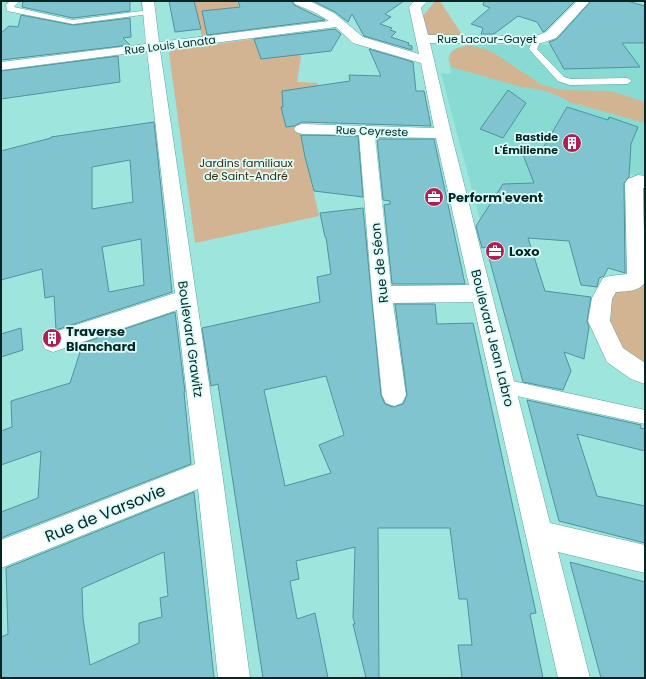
<svg xmlns="http://www.w3.org/2000/svg" width="646" height="679" font-family="Poppins,sans-serif">
<style>
.built{fill:#88dbd3}
.green{fill:#d3b492}
.building{fill:#7fc4cf;stroke:#4e939d;fill-rule:evenodd}
.lines{fill:none;stroke-linecap:round;stroke-linejoin:round}
.lane-casing{stroke:#5ea49d;stroke-width:1}
.street-casing{stroke:#5ea49d;stroke-width:1}
.lane{fill:#fff;fill-rule:evenodd}
.street{fill:#fff;fill-rule:evenodd}
.labels{text-anchor:middle;stroke-width:3.5;stroke-linejoin:round;paint-order:stroke}
.far-street-label{font-size:11px;fill:#072523;stroke:#dcfefa}
.far-poi-label{font-size:11px;font-weight:bold;fill:#072523;stroke:#dcfefa;text-anchor:end}
.far-park-label{font-size:11px;fill:#3d280f;stroke:#dcfefa}
.poi-label{font-size:13px;font-weight:bold;fill:#072523;stroke:#dcfefa;text-anchor:start}
.street-label{font-size:13px;fill:#072523;stroke:#dcfefa}
.near-street-label{font-size:16px;fill:#072523;stroke:#dcfefa}
</style>
<rect width="100%" height="100%" fill="#9ee5de"/>
<path class="built" d="M645,44V177L629,174L630,275L609,268L607,244L484,235L441,73L451,74L448,58L451,52L457,48L468,45Z"/>
<path class="green" d="M194,1H237L239,7L210,10L216,35L202,37Z
M435,1H440L463,36L429,37L423,16Z
M275,36L270,50L296,47L301,57L297,82L318,83L311,109L295,110L319,216L195,243L169,53L173,50Z
M468,45L491,51L542,85L562,90L611,91L645,102V123L569,102C557,93 536,88 521,87L451,67C446,51 453,49 468,45Z
M641,260L645,261V367L636,364L610,336L608,306L613,290Z"/>
<path class="building" d="M23,1H130V11L73,18L22,7Z
M169,1H194L201,29L175,32Z
M238,1H292L294,5L325,20L207,35L202,11L240,7Z
M313,1H404L385,14L391,17L380,24L392,28L390,30L396,32L391,37L409,43L408,45L412,46V50L364,36L352,14L348,22L335,12Z
M484,1H575L545,31L543,32L537,22L518,16L494,34H481L483,28L471,24L490,8L483,5Z
M591,1H627L645,6V43H622L640,67L564,69L549,42L557,39Z
M21,15L73,25L130,18L131,37L123,38L130,45L1,60V33L9,26L18,27Z
M335,29L341,34L331,51L261,59L254,39Z
M369,49L413,62L416,91H424L431,126L302,122L294,126L286,127L281,107H283L282,91L350,81L349,75L381,76Z
M118,56L120,82L1,99V71Z
M508,90L526,103L503,138L480,129Z
M567,107L608,120L609,117L638,127L631,144L629,177L624,183L625,273L608,268L604,276L599,278L597,287L581,285L569,241L528,238L545,291L591,297L587,321L589,327L584,359L564,352L571,371L563,390L523,382L486,247L482,248L476,226L503,184L534,183L522,152L539,155Z
M154,122L172,292L56,330L54,296L45,298L42,269L1,280V151L51,138V137ZM130,160L133,202L92,209V167ZM141,239L144,285L109,292L102,247Z
M300,135L358,136L363,197L314,191L305,157L301,136Z
M377,139H434L465,284H392L384,205L390,204V201L383,200Z
M363,208L381,395L385,404L393,407L403,404L407,395L395,304H435L437,324L473,323L536,613L530,614L543,678H462L458,645H472L467,599H459L450,528H378L379,678H366L353,624H355L353,618L355,547L296,561L299,579L290,581L297,619L315,613L328,678H263L218,384L211,386L202,328L320,302L317,277L331,274L326,237H325L320,213ZM326,376L344,435L319,445L331,473L285,486L264,390Z
M175,312L185,392H184L191,464L1,538V512L38,498L41,451L1,465V431L12,427L11,401L70,383L83,343Z
M21,328L23,350L1,357V334Z
M527,400L641,425L640,428L645,429V451L577,434L597,496L645,506V543L559,521Z
M194,492L214,678H1V637L8,634L6,568ZM164,552L168,596L160,598L162,617L139,623V643L90,665L83,618L82,588Z
M570,562L645,582V678H601Z"/>
<g class="lines">
<g class="lane-casing">
<path id="lane" d="M10,1H19L14,7L73,20L149,10L153,12L149,14L73,24L7,11L6,5Z
M537,37L541,40L537,49L564,77L571,79L627,78L632,81L627,84L570,85L558,81L529,49L534,38Z
M504,379L645,410V424L504,393L499,391L497,386L499,381Z"/>
</g>
<g class="street-casing">
<path id="street" d="M142,1H154L159,42L329,21L316,13L295,4L293,1H309L314,3L334,13L363,37L419,54L409,7L414,1H427L421,8L428,35L536,36L546,32L577,1H590L556,38L542,43H430L451,133L550,523L645,545V573L558,552L590,678H558L473,302L393,303L406,395L402,403L394,406L386,403L382,395L372,295L359,135L302,134L296,132L294,129L296,126L302,124L434,128L421,63L353,43L336,27L160,50L222,472L250,678H218L198,489L1,568V540L195,464L177,310L53,352L45,349L42,342L45,335L175,293L147,51L1,70V62L146,44ZM375,137L436,138L469,285L391,286Z
M638,175L645,176V188H643L645,282C639,292 627,291 616,292L612,299L610,321L623,348L645,363V384L631,379L607,362L588,321L592,298L603,278L610,276L627,274L625,183L628,179Z"/>
</g>
<use href="#lane" class="lane"/>
<use href="#street" class="street"/>
</g>
<defs>
<g id="building-disc" transform="scale(1)"><circle r="9.5" fill="#b01f4f" stroke="#dcfefa"/><path d="M-4-6H4V6H1V3H-1V6H-4ZM-2.5-4.3h1.7v1.8h-1.7ZM.8-4.3h1.7v1.8H.8ZM-2.5-1h1.7V.8h-1.7ZM.8-1h1.7V.8H.8Z" fill="#fff"/></g>
<g id="office-disc" transform="scale(1)"><circle r="9.5" fill="#b01f4f" stroke="#dcfefa"/><path d="M-6-3h4V-5.5h4V-3h4V5H-6ZM-1-4.5V-3h2v-1.5ZM-6 0V1H6V0Z" fill="#fff"/></g>
</defs>
<g fill-rule="evenodd">
<use href="#building-disc" x="572" y="143"/>
<use href="#office-disc" x="434" y="197"/>
<use href="#office-disc" x="495" y="251"/>
<use href="#building-disc" x="52" y="338"/>
</g>
<g class="labels">
<g class="far-street-label">
<text x="487" y="43">Rue Lacour-Gayet</text>
<text transform="translate(170 45) rotate(-7)" y="4">Rue Louis Lanata</text>
<text transform="translate(372 131) rotate(2)" y="4">Rue Ceyreste</text>
</g>
<g class="far-poi-label">
<text x="558" y="141">Bastide<tspan x="558" dy="13">L'Émilienne</tspan></text>
</g>
<g class="far-park-label">
<text x="246" y="167">Jardins familiaux<tspan x="246" dy="13">de Saint-André</tspan></text>
</g>
<g class="poi-label">
<text x="448" y="202">Perform'event</text>
<text x="509" y="256">Loxo</text>
<text x="66" y="336">Traverse<tspan x="66" dy="15">Blanchard</tspan></text>
</g>
<g class="street-label">
<text transform="translate(379 263) rotate(-96)" y="5">Rue de Séon</text>
<text transform="translate(493 338) rotate(76)" y="5">Boulevard Jean Labro</text>
<text transform="translate(191 339) rotate(82)" y="5">Boulevard Grawitz</text>
</g>
<g class="near-street-label">
<text transform="translate(105 513) rotate(-22)" y="6">Rue de Varsovie</text>
</g>
</g>
<rect width="646" height="679" fill="none" stroke="#072523" stroke-width="4"/>
</svg>
